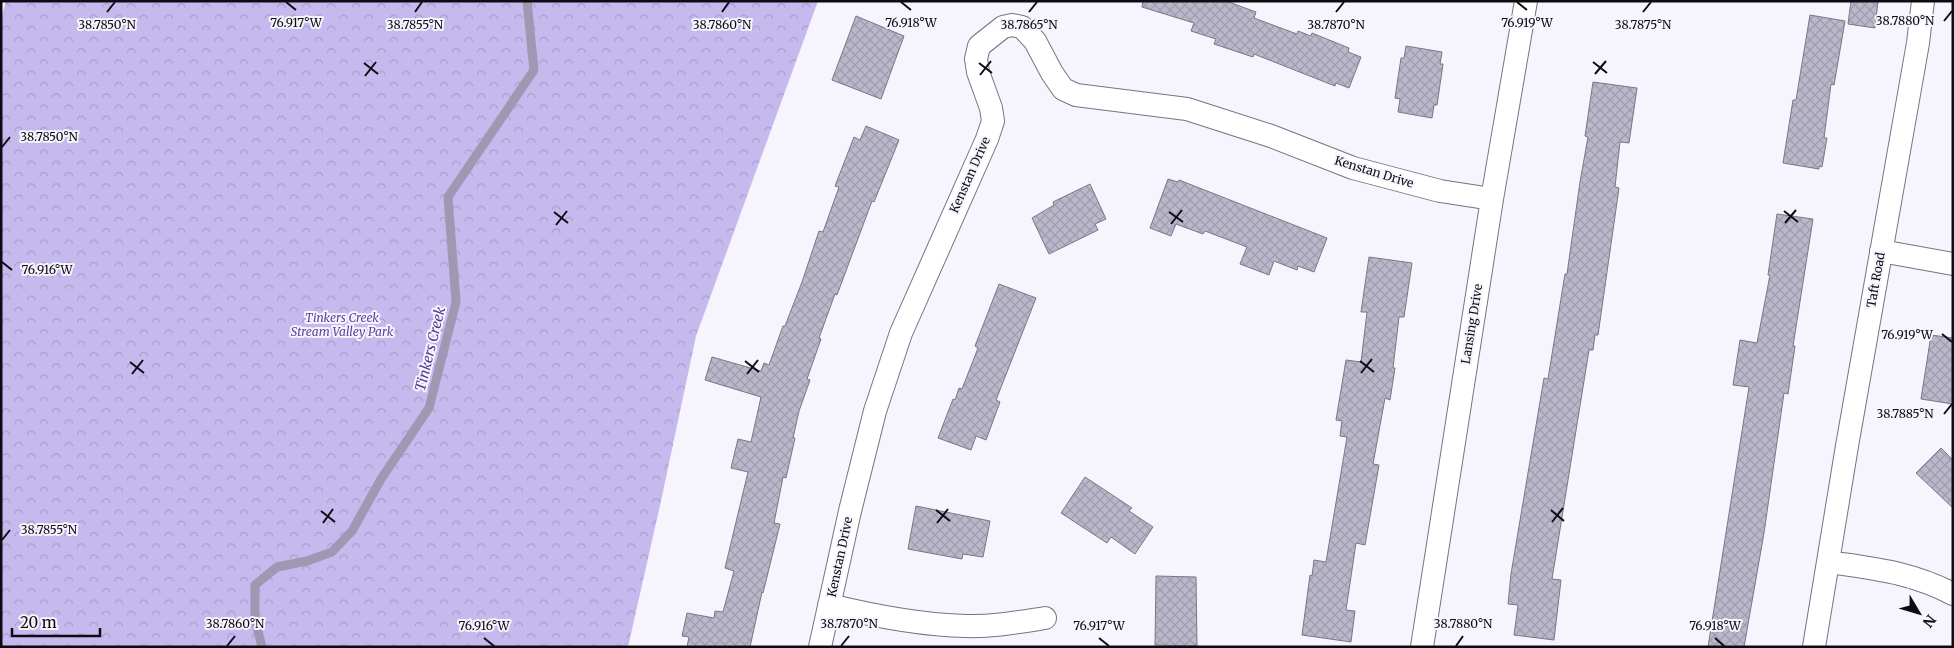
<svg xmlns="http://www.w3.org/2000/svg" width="1954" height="648" font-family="Merriweather,serif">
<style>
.forest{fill:url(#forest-crowns)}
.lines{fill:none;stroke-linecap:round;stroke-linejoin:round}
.stream{stroke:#9e98b3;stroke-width:9}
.building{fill:url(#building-cross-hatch);stroke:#7a7688}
.minor-casing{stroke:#777285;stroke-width:24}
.minor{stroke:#fff;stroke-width:22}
.ticks{fill:none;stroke:#0e0c13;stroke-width:2}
.labels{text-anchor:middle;stroke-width:4;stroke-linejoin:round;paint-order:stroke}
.street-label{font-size:12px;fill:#0e0c13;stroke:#f6f4fd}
.park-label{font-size:12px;font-style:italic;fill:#62409f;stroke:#f6f4fd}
.water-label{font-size:14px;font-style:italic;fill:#583594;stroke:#f6f4fd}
.ticks-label{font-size:12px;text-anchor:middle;fill:#0e0c13;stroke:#f6f4fd;stroke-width:4;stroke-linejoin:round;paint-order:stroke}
</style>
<defs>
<pattern id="forest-crowns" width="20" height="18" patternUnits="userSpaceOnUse" patternTransform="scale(1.25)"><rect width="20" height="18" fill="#c6b9ee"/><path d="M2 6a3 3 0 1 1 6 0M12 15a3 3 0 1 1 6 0" fill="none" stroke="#a99ecb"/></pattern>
<pattern id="building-cross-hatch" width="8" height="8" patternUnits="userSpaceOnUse" patternTransform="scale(1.25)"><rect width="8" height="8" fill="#bbb7cb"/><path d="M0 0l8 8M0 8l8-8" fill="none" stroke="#a09cad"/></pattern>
</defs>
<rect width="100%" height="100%" fill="#f6f4fd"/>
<path class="forest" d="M6,1H818L696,336L661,501L628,647H1V20Z"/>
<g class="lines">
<path class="stream" d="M262,647L255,619V585L277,567L307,561L332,552L352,531L381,479L429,408L456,302L448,197L534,70L527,1"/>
</g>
<path class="building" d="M1143,1H1226L1256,12L1254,18L1297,34L1298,31L1311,36L1312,33L1349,48L1348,52L1361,57L1349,88L1336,83L1335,86L1254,54L1253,57L1214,44L1216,39L1191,31L1194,23L1142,7Z
M1851,1H1878L1875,28L1848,24Z
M1810,15L1845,21L1834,85L1831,84L1824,138H1827L1822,167L1819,166V169L1783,163L1793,100H1796Z
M856,16L904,36L881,99L832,80Z
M1406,46L1442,52L1440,64H1443L1437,105H1434L1432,118L1398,112L1400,99L1395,98L1401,58H1404Z
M1593,82L1637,88L1629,143L1620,142L1615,187L1619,188L1598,335H1595L1593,350H1589L1552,579L1561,580L1554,640L1514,635L1518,605L1508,604L1511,574L1544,378L1548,379L1565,274H1567L1580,182L1588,137L1585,136Z
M866,126L899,140L874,202L872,201L837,295L835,294L819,338L821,339L807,379L810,380L799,411L793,438H795L786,478L783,477L774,523L780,524L763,593L762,592L750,647H687L689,637L682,636L687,613L714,618L715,611L723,612L734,571L725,568L748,472L731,468L738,439L751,442L761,397L705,380L712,357L761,371L764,363L769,365L783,326H785L802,282L819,231L823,232L839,187L835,186L854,137L860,140Z
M1168,179L1178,182L1179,180L1327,238L1314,272L1298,266L1297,270L1274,261L1269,275L1240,264L1247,247L1205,231L1203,234L1176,224L1171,236L1150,228Z
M1090,184L1106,219L1095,224L1098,230L1049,254L1032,218L1054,205L1053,202Z
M1777,214L1813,219L1793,346H1795L1788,394L1784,393L1764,533L1744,647H1708L1749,387L1733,385L1740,340L1757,343L1770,275H1768Z
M1369,257L1412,263L1404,317H1399L1393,368H1395L1390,400L1385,398L1373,464L1379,465L1365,545L1356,543L1346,610L1355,611L1351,642L1302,635L1310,575L1312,576L1314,560L1326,562L1347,437L1340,436L1342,421L1336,420L1346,360L1361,362L1367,312H1361Z
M999,284L1036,298L996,400L1000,402L986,440L976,436L971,450L938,438L953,399L955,400L959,388L962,389L978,348L975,346Z
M1931,335L1953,338V404L1921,399Z
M1941,448L1953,460V508L1916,473Z
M1085,477L1132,508L1129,511L1153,527L1135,554L1111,537L1107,543L1061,513Z
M916,506L990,521L983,557L963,554L962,559L908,549Z
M1156,576L1196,577L1197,646L1155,645Z"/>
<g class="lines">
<g class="minor-casing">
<path id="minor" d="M1881,251L1953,264
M1829,562C1875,569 1911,572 1953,594
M829,605C874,616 919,625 966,626C992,627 1019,622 1045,618
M820,647L850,511L875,411L901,333L987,139L993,121L991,108L978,72L976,59L979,46L1003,27L1012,25L1022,27L1035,41L1052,73L1063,89L1076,95L1187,109L1271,136L1353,168L1440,191L1492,199
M1422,647L1492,199L1526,1
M1814,647L1847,446L1918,43L1923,1"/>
</g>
<use href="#minor" class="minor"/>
</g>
<path class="ticks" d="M286,2L296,10M901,2L911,10M1517,2L1527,10M107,12L115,2M415,12L422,2M722,12L729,2M1029,12L1037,2M1336,12L1344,2M1643,12L1651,2M1944,21L1952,11M1593,62L1607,73M364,63L378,74M979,63L992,73M1595,74L1606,61M980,75L991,61M365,76L376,62M2,147L10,137M1784,211L1798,222M554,212L568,223M1169,212L1183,222M1785,223L1796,210M1171,224L1182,210M556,225L567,211M2,262L12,270M1942,334L1952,342M745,361L759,372M1360,361L1374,372M130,362L144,373M1361,373L1372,359M132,374L143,360M747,374L758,360M1944,414L1952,404M936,510L950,521M1551,510L1564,521M321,511L335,522M1552,522L1563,508M323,523L333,509M937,523L948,509M2,540L10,530M484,638L494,646M1099,638L1109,646M1715,638L1724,646M227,646L235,636M841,646L849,636M1456,646L1463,636"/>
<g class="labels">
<g class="street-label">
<text transform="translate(1374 172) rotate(17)" y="4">Kenstan Drive</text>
<text transform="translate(970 175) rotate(-66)" y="4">Kenstan Drive</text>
<text transform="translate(1876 280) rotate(-80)" y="4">Taft Road</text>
<text transform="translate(1472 324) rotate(-81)" y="4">Lansing Drive</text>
<text transform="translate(840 557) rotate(-78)" y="4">Kenstan Drive</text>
</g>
<g class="park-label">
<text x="342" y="322">Tinkers Creek<tspan x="342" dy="14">Stream Valley Park</tspan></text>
</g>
<g class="water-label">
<text transform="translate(430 349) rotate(-76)" y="5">Tinkers Creek</text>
</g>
</g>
<g class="ticks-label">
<text x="1905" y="25">38.7880°N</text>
<text x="296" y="27">76.917°W</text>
<text x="911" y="27">76.918°W</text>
<text x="1527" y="27">76.919°W</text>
<text x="107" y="29">38.7850°N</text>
<text x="415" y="29">38.7855°N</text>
<text x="722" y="29">38.7860°N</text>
<text x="1029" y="29">38.7865°N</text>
<text x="1336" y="29">38.7870°N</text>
<text x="1643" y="29">38.7875°N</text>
<text x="49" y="141">38.7850°N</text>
<text x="47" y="274">76.916°W</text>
<text x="1907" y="339">76.919°W</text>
<text x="1905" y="418">38.7885°N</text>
<text x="49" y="534">38.7855°N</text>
<text x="235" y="628">38.7860°N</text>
<text x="849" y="628">38.7870°N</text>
<text x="1463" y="628">38.7880°N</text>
<text x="484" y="630">76.916°W</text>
<text x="1099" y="630">76.917°W</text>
<text x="1715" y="630">76.918°W</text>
</g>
<rect width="1954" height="648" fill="none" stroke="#0e0c13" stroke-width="5"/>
<g transform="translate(1919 613) rotate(128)" stroke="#f6f4fd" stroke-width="4" paint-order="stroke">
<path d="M0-4L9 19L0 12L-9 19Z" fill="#0e0c13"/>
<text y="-8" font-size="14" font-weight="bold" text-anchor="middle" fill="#0e0c13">N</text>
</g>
<path d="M12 628v8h88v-8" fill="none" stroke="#0e0c13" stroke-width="2.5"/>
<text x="20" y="628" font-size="15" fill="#0e0c13" stroke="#f6f4fd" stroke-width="4" paint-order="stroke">20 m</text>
</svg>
